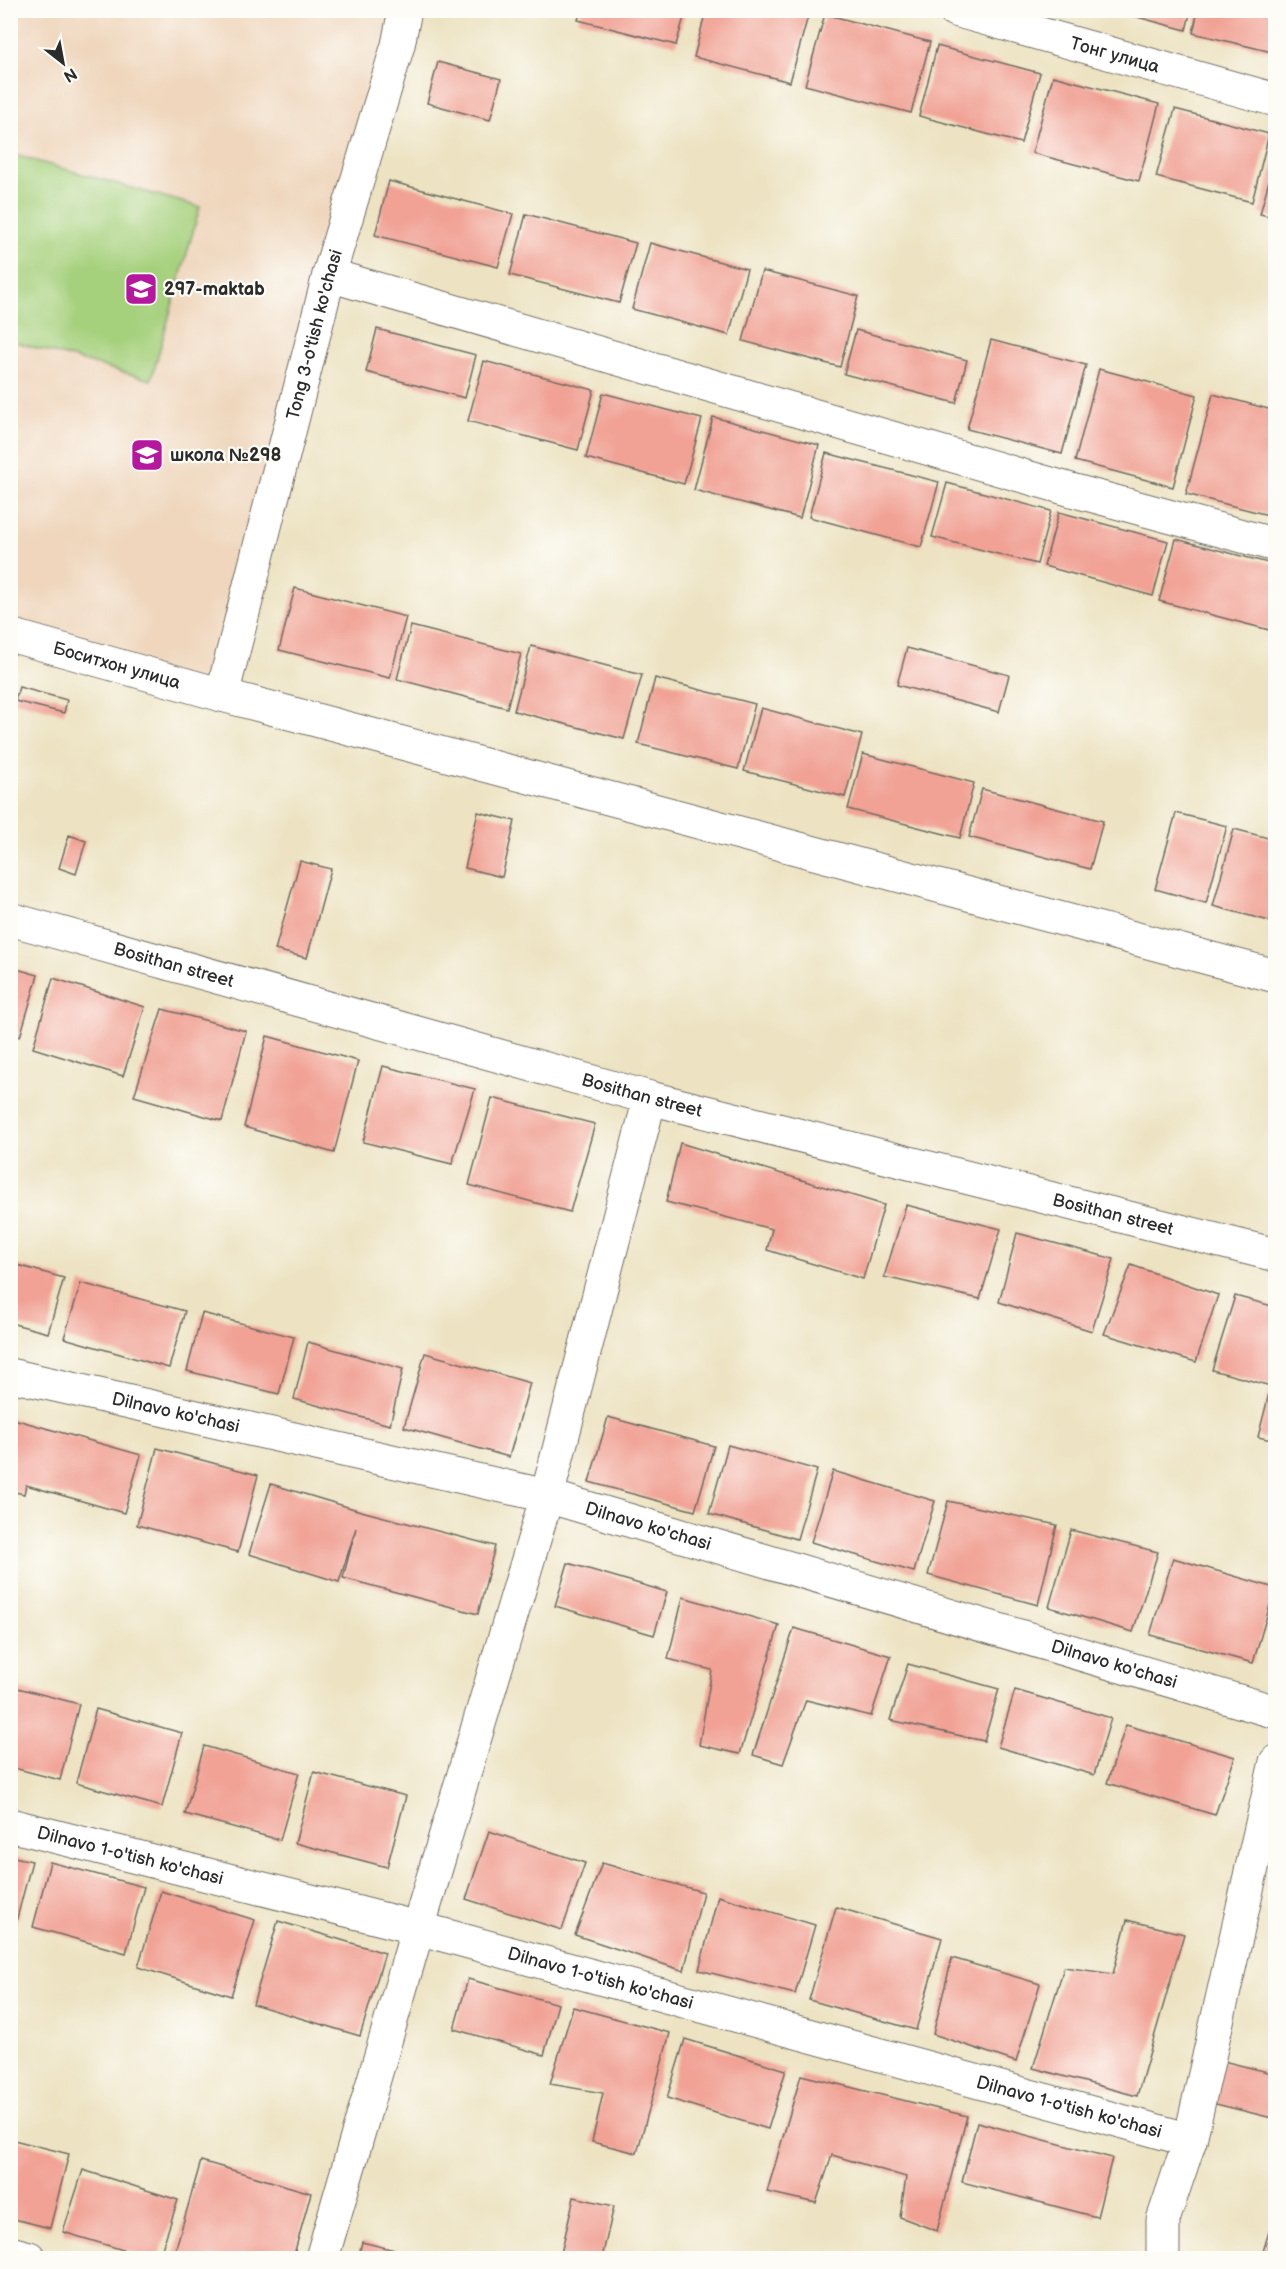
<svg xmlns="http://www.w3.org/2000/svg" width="1286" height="2269" font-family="'Balsamiq Sans',sans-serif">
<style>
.built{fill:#efd6bc}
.green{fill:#a5d07c;stroke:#687e54;stroke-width:1.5}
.building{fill:#f1a295}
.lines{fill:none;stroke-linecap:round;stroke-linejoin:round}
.minor-casing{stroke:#6f6b60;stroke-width:35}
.minor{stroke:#fff;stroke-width:33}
.labels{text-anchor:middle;stroke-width:4.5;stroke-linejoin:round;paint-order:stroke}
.street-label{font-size:18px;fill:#2b2b2b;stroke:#fdfcf7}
.poi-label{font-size:18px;font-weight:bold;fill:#2b2b2b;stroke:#fdfcf7;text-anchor:start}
</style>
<rect width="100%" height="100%" fill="#fdfcf7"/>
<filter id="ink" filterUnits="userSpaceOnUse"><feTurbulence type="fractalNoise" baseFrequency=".0167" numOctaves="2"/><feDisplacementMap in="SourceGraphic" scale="12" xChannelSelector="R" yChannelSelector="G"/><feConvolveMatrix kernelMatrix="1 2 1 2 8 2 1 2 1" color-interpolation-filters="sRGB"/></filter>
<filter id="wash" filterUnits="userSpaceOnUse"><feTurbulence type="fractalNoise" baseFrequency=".008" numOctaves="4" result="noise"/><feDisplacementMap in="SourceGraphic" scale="24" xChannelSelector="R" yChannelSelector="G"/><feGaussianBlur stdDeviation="1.35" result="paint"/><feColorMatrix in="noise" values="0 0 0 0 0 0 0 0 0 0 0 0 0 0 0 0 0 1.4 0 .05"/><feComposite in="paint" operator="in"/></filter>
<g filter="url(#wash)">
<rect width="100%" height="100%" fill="#ede3c3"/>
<path class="built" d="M10,11H405L222,695L11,635Z"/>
<path class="green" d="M11,154L200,207L151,380L11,341Z"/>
<g id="blocks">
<path class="building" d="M581,10H686L676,45L578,20Z
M706,10H786L808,16L790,82L694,57Z
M1111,10H1191L1186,30Z
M1198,10H1276V53L1193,33Z
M825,14L930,42L911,113L805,85Z
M937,46L1040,73L1021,143L919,116Z
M438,62L501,79L490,120L427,103Z
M1053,76L1159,104L1139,181L1032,153Z
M1175,109L1269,134L1252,202L1156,177Z
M1275,158H1276V218L1260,214Z
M389,181L513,214L498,267L375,235Z
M526,214L636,243L619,303L510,275Z
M650,243L747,269L729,335L632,309Z
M762,271L858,296L840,367L743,341Z
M377,329L476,355L465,398L366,372Z
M856,330L967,360L956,403L844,374Z
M991,340L1086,365L1062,454L967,429Z
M484,361L594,390L578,450L468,421Z
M1099,369L1197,395L1173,487L1075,461Z
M603,393L702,419L684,484L586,458Z
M1213,394L1276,411V517L1186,494Z
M713,417L819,445L800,518L694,490Z
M826,453L939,482L921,547L809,517Z
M947,483L1051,511L1037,564L932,537Z
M1059,512L1168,541L1153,596L1044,566Z
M1176,539L1276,565V621L1273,631L1159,601Z
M295,588L406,617L390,678L279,650Z
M411,626L521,654L507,708L397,679Z
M531,646L642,675L624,739L514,711Z
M907,648L1009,675L999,712L897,685Z
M655,678L755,704L738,769L638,744Z
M19,687L67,700L64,713L15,701Z
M761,708L862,735L845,797L744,771Z
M863,754L974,783L960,838L848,809Z
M982,789L1103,821L1090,869L969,837Z
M478,812L515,821L502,877L465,868Z
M1176,813L1227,826L1206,903L1155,889Z
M1234,829L1276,840V914L1273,922L1213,906Z
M69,835L86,841L76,874L59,868Z
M300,861L331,869L307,958L275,950Z
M10,967L38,975L20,1037L10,1035Z
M53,978L145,1007L123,1076L33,1048Z
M162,1009L246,1031L222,1121L134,1096Z
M267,1036L358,1061L334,1153L244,1127Z
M383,1066L475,1089L452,1164L363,1142Z
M492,1098L595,1124L570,1212L469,1185Z
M680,1143L884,1205L863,1279L767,1250L772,1229L666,1202Z
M906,1205L1001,1229L980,1299L884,1277Z
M1017,1233L1114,1259L1092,1331L999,1302Z
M10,1263L64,1278L48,1333L10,1323Z
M1131,1265L1218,1295L1196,1362L1104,1334Z
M81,1283L185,1311L169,1368L64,1338Z
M1235,1296L1276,1307V1441L1258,1437L1271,1386L1212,1370Z
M202,1313L294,1337L279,1394L187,1371Z
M308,1342L403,1369L390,1425L294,1399Z
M425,1353L530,1383L509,1457L404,1427Z
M608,1417L714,1446L695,1511L589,1482Z
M10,1418L141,1455L124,1513L26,1485L24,1494L10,1491Z
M728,1445L817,1470L797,1539L709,1514Z
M157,1448L258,1475L238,1552L137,1525Z
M833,1471L935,1501L914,1572L811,1542Z
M271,1484L361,1511L495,1546L478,1614L343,1578L356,1528L339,1582L249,1554Z
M948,1501L1057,1525L1038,1605L928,1575Z
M1071,1530L1158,1552L1133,1632L1049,1607Z
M1173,1558L1275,1588L1253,1663L1150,1635Z
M568,1563L667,1592L654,1635L555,1606Z
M683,1597L779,1625L740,1754L699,1745L712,1670L668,1659Z
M794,1628L891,1656L871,1716L806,1700L783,1764L753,1755Z
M908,1664L999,1689L984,1741L890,1720Z
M10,1686L79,1704L60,1780L10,1767Z
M1015,1690L1111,1718L1094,1775L998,1747Z
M96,1709L182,1733L162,1807L76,1783Z
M1126,1725L1235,1757L1215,1815L1107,1783Z
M204,1746L299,1773L280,1840L185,1814Z
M314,1772L406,1796L387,1867L295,1843Z
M489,1831L585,1863L562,1930L466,1899Z
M10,1856L32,1861L15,1926L10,1925Z
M50,1862L144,1887L126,1953L33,1927Z
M602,1863L703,1892L684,1971L575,1935Z
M161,1891L255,1920L231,1996L138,1967Z
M718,1896L815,1925L795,1994L699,1970Z
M836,1907L942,1938L916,2030L809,2000Z
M1127,1920L1184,1934L1137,2096L1033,2068L1064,1967L1113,1974Z
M278,1921L385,1953L360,2036L253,2004Z
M952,1958L1040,1984L1016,2062L933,2034Z
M468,1979L558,2004L544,2055L454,2029Z
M573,2007L670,2033L637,2153L592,2142L603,2093L550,2084Z
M685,2039L786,2070L768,2129L667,2098Z
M1223,2061L1276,2074V2119L1212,2103Z
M801,2075L967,2116L937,2231L900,2217L906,2177L832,2155L816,2203L767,2192Z
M977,2122L1112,2158L1097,2217L962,2182Z
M10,2139L69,2154L50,2228L10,2218Z
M201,2161L311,2193L293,2258H173Z
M83,2170L178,2200L159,2258H150L63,2232Z
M574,2197L614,2206L602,2258H560Z
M1275,2212L1276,2258H1261Z
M362,2242L427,2258H358Z"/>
</g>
</g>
<g filter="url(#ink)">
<use href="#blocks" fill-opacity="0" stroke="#6f6b60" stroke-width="1.5"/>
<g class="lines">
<g class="minor-casing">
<g id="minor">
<path id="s1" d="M955,10L1276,100"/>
<path d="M329,275L1075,491L1276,545"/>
<path id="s2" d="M10,635L222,695L1276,976"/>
<path id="s3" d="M222,695L329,275L398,45L405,10"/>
<path id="s4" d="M10,919L650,1098L1276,1255"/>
<path id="s5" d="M10,1375L547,1496L1276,1712"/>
<path id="s6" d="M10,1825L418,1928L1190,2140"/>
<path d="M10,2253L29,2258"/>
<path d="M322,2258L418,1928L547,1496L650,1098"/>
<path d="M1163,2258V2220L1190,2140L1276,1762"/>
</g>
</g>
<use href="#minor" class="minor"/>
</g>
</g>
<defs>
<g id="school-square" transform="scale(1.725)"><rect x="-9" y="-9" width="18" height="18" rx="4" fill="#b5179e" stroke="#fdfcf7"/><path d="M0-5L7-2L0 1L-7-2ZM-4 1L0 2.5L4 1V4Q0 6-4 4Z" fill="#fff"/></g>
</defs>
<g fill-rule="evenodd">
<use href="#school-square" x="141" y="289"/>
<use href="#school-square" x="147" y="455"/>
</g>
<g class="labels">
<g class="street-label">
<text dy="6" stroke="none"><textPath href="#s1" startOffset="166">Тонг улица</textPath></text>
<text dy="6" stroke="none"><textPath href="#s3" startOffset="372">Tong 3-o'tish ko'chasi</textPath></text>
<text dy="6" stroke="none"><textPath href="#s2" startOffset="111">Боситхон улица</textPath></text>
<text dy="6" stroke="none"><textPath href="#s4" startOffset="170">Bosithan street</textPath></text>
<text dy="6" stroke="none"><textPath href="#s4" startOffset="656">Bosithan street</textPath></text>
<text dy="6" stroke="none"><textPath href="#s4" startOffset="1142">Bosithan street</textPath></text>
<text dy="6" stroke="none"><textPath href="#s5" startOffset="170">Dilnavo ko'chasi</textPath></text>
<text dy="6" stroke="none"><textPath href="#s5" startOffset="656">Dilnavo ko'chasi</textPath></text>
<text dy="6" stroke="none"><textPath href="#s5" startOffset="1142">Dilnavo ko'chasi</textPath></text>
<text dy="6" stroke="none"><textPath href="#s6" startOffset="124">Dilnavo 1-o'tish ko'chasi</textPath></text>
<text dy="6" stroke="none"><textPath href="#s6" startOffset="610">Dilnavo 1-o'tish ko'chasi</textPath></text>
<text dy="6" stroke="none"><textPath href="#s6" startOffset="1096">Dilnavo 1-o'tish ko'chasi</textPath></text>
</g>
<g class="poi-label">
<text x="164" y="295">297-maktab</text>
<text x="170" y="461">школа №298</text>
</g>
</g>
<rect width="1286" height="2269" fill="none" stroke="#fdfcf7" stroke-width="36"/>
<g transform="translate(63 63) rotate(149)" stroke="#fdfcf7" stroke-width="4.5" paint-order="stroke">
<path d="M0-4.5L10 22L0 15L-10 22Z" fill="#2b2b2b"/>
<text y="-9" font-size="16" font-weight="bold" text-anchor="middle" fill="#2b2b2b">N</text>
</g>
</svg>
